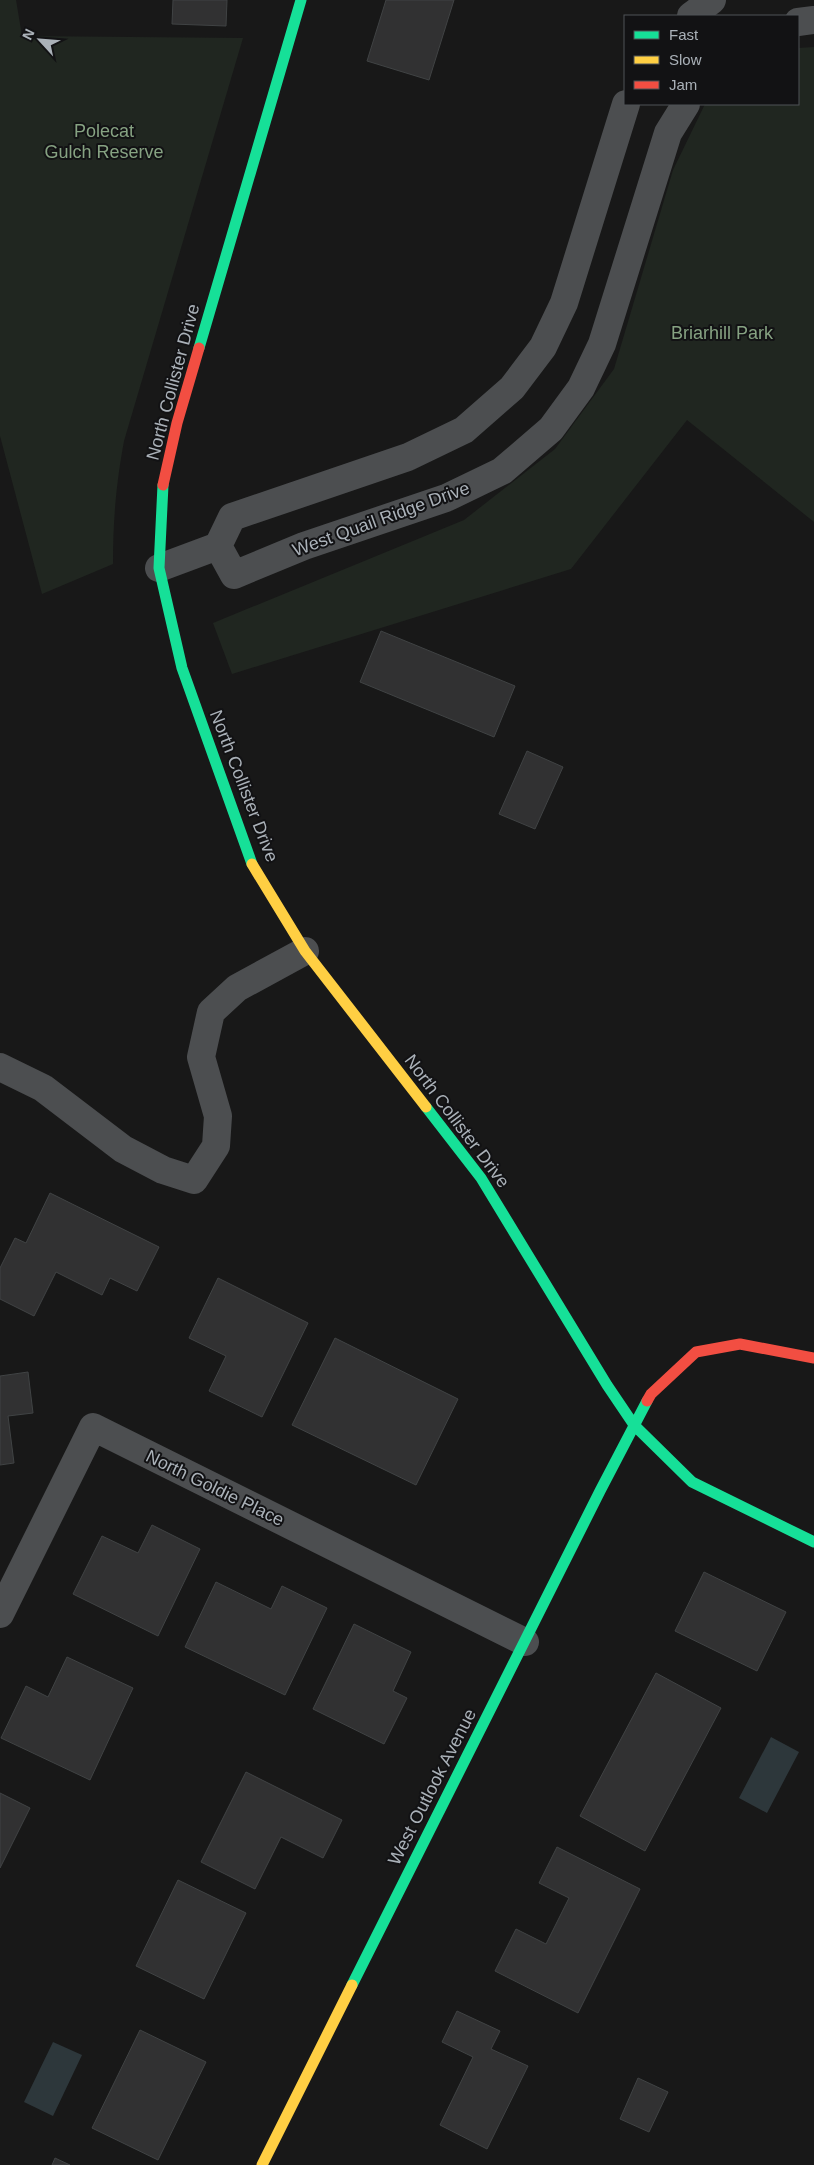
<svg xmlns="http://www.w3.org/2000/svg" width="814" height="2165" font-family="Helvetica,sans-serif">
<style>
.green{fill:#202620}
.water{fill:#2d373b}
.building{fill:#313132;stroke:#404344}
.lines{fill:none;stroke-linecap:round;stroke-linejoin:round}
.street{stroke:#4c4e50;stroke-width:28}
.fast{stroke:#16e098;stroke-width:11}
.slow{stroke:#ffcf43;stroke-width:11}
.jam{stroke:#f24e42;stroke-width:11}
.labels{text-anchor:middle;stroke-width:4;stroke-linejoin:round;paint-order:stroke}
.park-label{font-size:18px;fill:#86a282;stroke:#121214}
.street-label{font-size:18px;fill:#aab1b8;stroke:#121214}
</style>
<rect width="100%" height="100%" fill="#181818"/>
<path class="green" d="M0,0H16L22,36L243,38L124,441C116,485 113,520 113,564L42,594L0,436Z
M814,47V522L687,420L571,569L232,674L213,623L464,520L555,449L614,369L673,170L705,104H798V48Z"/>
<path class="water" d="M771,1737L799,1752L767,1813L739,1798Z
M53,2042L82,2055L53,2116L24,2102Z"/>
<path class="building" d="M173,0H227L226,26L172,24Z
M386,0H454L429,80L367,61Z
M381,631L515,686L494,737L360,682Z
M527,751L563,767L535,829L499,814Z
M50,1193L159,1247L137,1291L110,1278L102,1295L56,1272L34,1316L0,1299V1268L15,1238L26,1243Z
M218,1278L308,1323L262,1417L209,1391L226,1356L189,1338Z
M335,1338L458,1399L416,1485L292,1425Z
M28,1372L33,1413L8,1416L14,1463L0,1465V1376Z
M152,1525L200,1549L158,1636L73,1594L102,1536L138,1553Z
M704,1572L786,1612L757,1671L675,1631Z
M216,1582L271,1609L282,1586L327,1608L285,1695L185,1647Z
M354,1624L411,1652L393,1691L407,1698L384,1744L313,1709Z
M67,1657L133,1688L90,1780L1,1738L26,1686L48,1697Z
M656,1673L721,1708L645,1851L580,1816Z
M246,1772L342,1820L323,1858L281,1837L255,1889L201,1862Z
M0,1793L30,1808L0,1868Z
M557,1847L640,1889L578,2013L495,1971L516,1929L546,1944L569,1898L539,1883Z
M178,1880L246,1913L204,1999L136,1966Z
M457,2011L500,2031L491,2049L528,2066L487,2149L440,2125L473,2057L442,2042Z
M140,2030L206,2062L158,2160L92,2128Z
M638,2078L668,2092L649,2132L620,2119Z
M55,2158L70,2165H52Z"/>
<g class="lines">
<path class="street" d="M691,16L712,0
M798,22L814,20
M218,546L234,575L304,546L446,498L502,471L551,429L581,388L602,344L668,133L686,104
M159,568L218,546L232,517L408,457L464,430L512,388L543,347L564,303L626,104
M0,1067L43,1088L123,1149L163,1170L194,1180L216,1146L218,1116L201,1057L211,1012L237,988L305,951
M0,1614L93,1427L525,1642"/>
<path class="fast" d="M199,348L301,0
M163,485L159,568L182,668L252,864
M426,1107L481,1178L607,1385L634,1425L692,1482L814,1542
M352,1985L600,1491L647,1401"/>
<path class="slow" d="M252,864L305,951L426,1107
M262,2165L352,1985"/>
<path class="jam" d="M163,485L177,423L199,348
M647,1401L651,1394L696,1352L740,1344L814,1358"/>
</g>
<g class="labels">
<g class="park-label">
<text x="104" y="137">Polecat<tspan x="104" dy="21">Gulch Reserve</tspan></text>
<text x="722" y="339">Briarhill Park</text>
</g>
<g class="street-label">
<text transform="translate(173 382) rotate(-75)" y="6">North Collister Drive</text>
<text transform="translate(381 519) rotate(-20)" y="6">West Quail Ridge Drive</text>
<text transform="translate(244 786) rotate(69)" y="6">North Collister Drive</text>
<text transform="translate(457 1121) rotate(53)" y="6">North Collister Drive</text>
<text transform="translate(215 1488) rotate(26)" y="6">North Goldie Place</text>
<text transform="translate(432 1787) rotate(-63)" y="6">West Outlook Avenue</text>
</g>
</g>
<rect x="624" y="15" width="175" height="90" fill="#121214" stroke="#4f5256"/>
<rect x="634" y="31" width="25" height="8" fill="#16e098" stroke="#4f5256"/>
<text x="669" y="40" font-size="15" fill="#aab1b8">Fast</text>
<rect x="634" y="56" width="25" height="8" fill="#ffcf43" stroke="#4f5256"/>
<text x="669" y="65" font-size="15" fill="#aab1b8">Slow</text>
<rect x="634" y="81" width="25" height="8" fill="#f24e42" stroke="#4f5256"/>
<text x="669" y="90" font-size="15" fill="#aab1b8">Jam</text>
<g transform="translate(40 40) rotate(296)" stroke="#121214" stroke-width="4" paint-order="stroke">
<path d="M0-4L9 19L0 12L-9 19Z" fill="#aab1b8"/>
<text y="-8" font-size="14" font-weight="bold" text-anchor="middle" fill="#aab1b8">N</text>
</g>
</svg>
